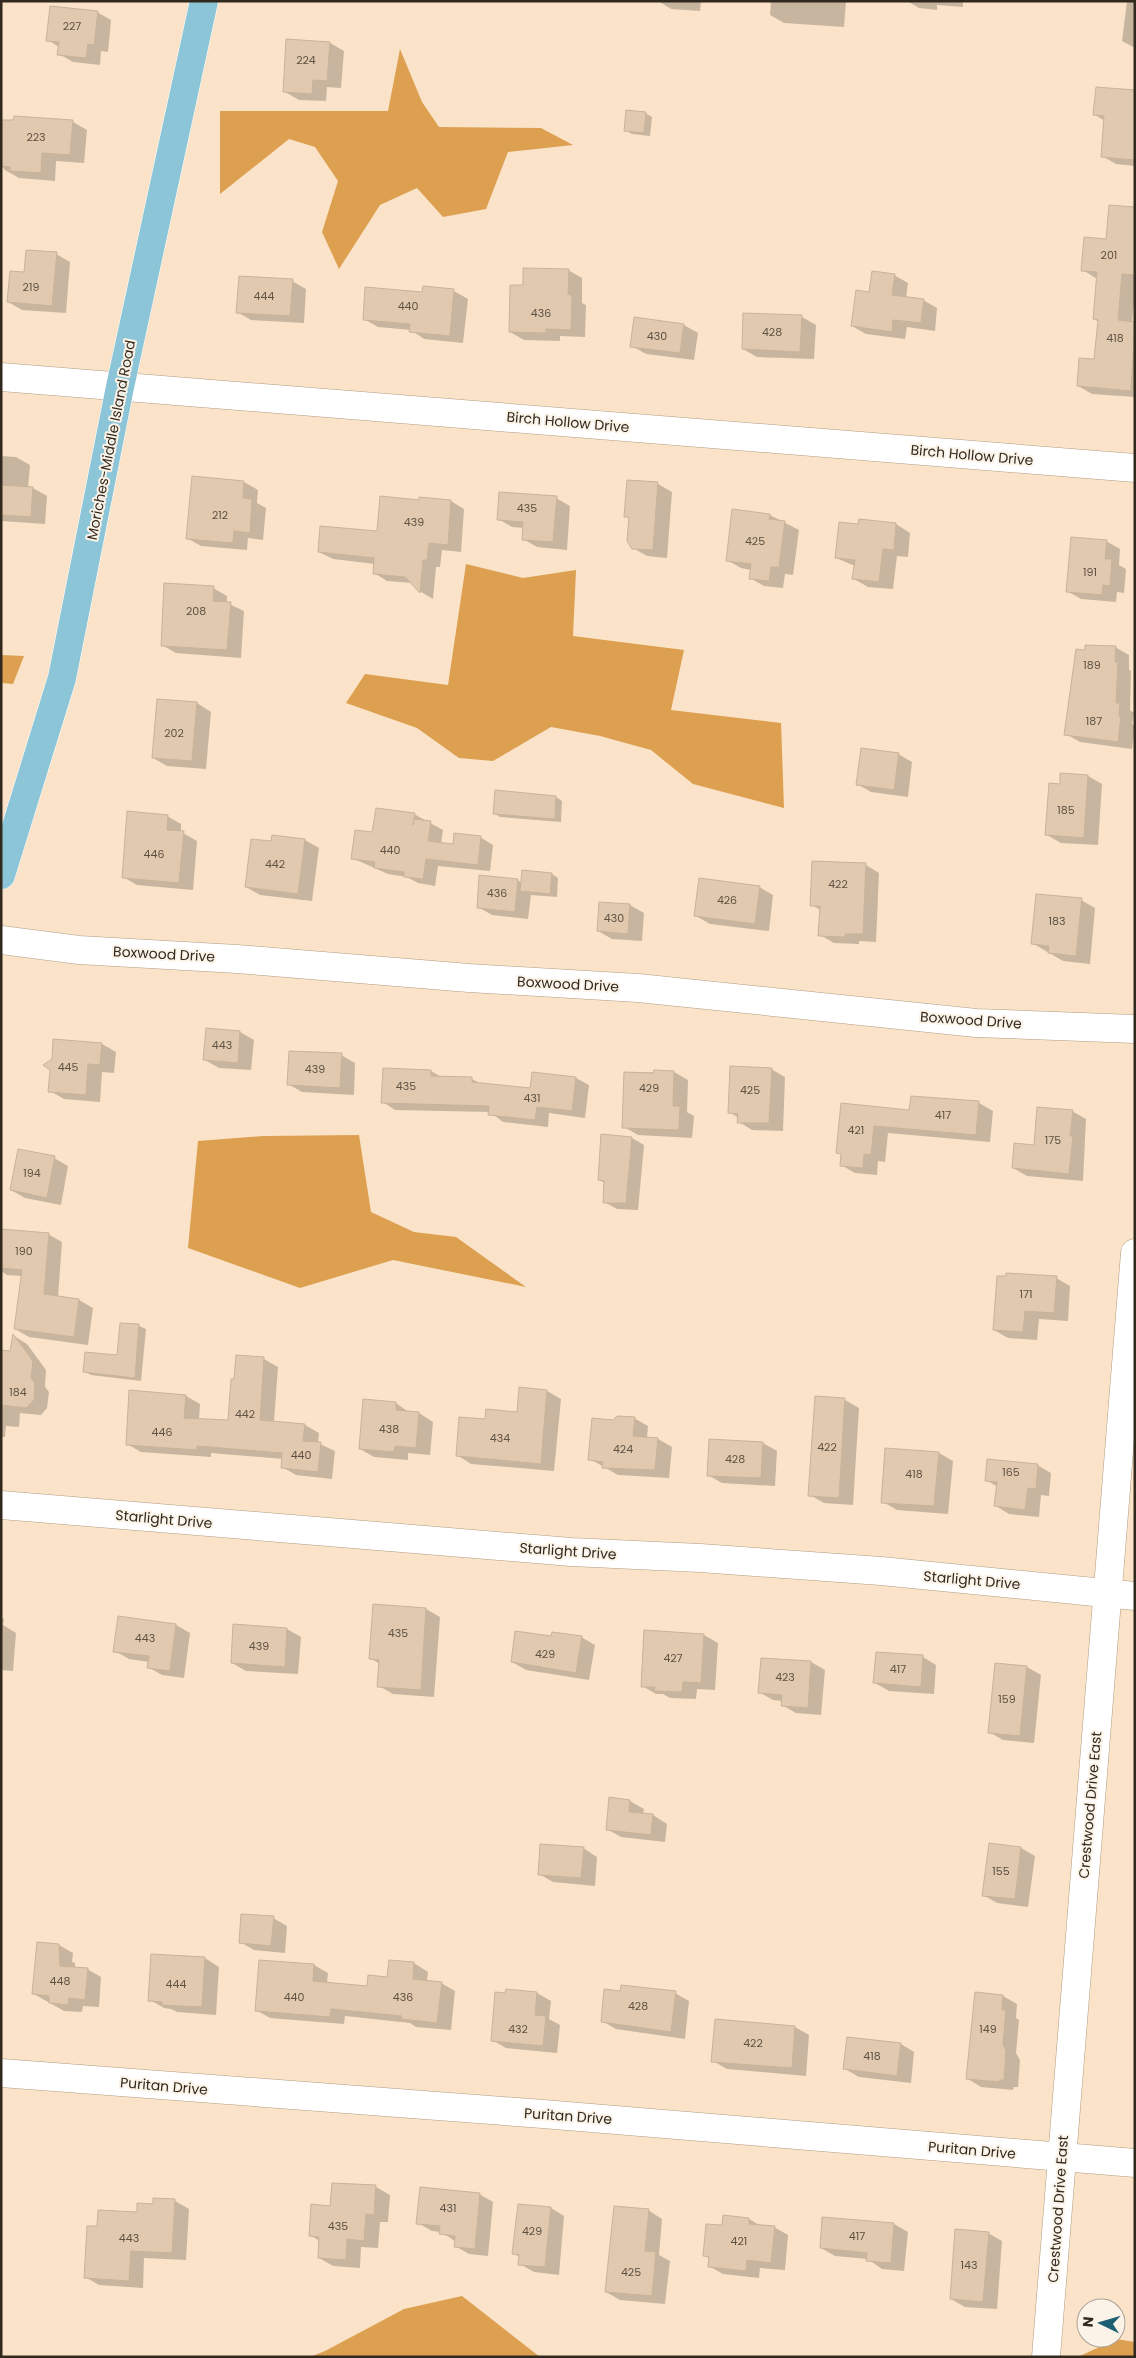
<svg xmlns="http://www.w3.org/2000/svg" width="1136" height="2358" font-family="Poppins,sans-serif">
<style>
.forest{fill:#dda050}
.shadow{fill:#0003}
.building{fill:#e0c9af;stroke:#c9b398}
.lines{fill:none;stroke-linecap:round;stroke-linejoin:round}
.minor-casing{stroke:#b29c82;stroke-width:29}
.major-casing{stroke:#fff;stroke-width:29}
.minor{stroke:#fff;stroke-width:28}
.major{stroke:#8bc5d7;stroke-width:28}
.labels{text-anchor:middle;stroke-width:4;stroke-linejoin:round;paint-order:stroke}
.number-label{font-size:11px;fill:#5e5142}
.street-label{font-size:14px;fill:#32291e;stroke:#fcf3e8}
</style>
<rect width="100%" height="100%" fill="#fae3c8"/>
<path class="forest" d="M400,49L422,102L439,127L541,128L573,145L508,152L486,209L443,217L417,188L380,205L339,269L322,232L338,181L315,147L289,139L220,194V111H388Z
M466,564L523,578L576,570L573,636L684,650L671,710L781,723L784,808L693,784L651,750L600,736L551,727L493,761L459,758L417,728L346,703L365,674L448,685Z
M1,655L24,656L13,684L1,683Z
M359,1135L371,1212L414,1232L456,1237L526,1287L393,1260L300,1288L188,1248L198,1141L264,1136Z
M462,2296L540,2357H310L325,2351L404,2309Z
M1116,2339L1135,2342V2357H1078Z"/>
<path class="shadow" d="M658,1H701L700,11L671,9Z
M771,1H846L844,27L784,23L770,15Z
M907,1H963V7L937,5V10L919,8Z
M1127,1H1135V48L1122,41Z
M97,12L111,20L108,52L101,51L100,65L73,62L59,54V47L48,40Z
M330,43L344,51L341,88L327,87L326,101L299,100L285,92Z
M1135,91V166L1116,164L1102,156L1105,121L1095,115Z
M645,113L652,117L650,136L632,134L625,130Z
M73,122L87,130L84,163L56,161L55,181L19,178L5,170L1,165Z
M1135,208V293L1132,323H1135V397L1092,394L1078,386L1095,360L1099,322L1094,319L1097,279L1083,270Z
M56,254L70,262L66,313L22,310L8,302L26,273Z
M568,270L582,278V303L586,305L585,337L560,336V341L524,340L510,332L524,286Z
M894,275L908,283L906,298L923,300L937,308L935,331L907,327L905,339L866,334L852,326L870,293Z
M292,281L306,289L304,323L251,320L237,312Z
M454,291L468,299L463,343L424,339L411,330L378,327L364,319L424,294Z
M802,317L816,325L814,359L757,357L743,349Z
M684,325L698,333L694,360L646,354L632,346Z
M1,456L16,457L30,465L28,488H33L47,496L45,524L1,521Z
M628,481L658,484L672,492L667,558L647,556L633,548L630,518L625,516Z
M244,482L258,490L257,503L266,508L263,540L248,538L247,550L201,546L187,538Z
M556,498L570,506L567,550L537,547L523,539L524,528L512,527L498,519Z
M420,499L451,501L464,509L461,552L442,550L440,567H436L433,599L421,592L413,583L387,581L374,573L375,564L333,559L319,552L378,533L420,502Z
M770,515L799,530L793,575L785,574L783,588L764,586L750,578L751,570L741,568L727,560Z
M860,521L896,524L910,533L908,557L897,556L893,589L868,587L854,579L855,566L836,558L859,526Z
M1106,541L1120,549L1119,565L1126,569L1124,593L1117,592L1116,602L1081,599L1067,591Z
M165,584L213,588L227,596V603L244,611L241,658L176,653L162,645Z
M1115,647L1129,655V670L1131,671L1130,710L1134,713L1132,724L1135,726L1132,749L1080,742L1066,734L1087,651Z
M158,701L197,703L211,712L206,769L167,766L153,758Z
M898,754L912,762L908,797L871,792L857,784Z
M1062,774L1088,776L1102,784L1098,845L1061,843L1047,835L1061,785Z
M556,797L562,801L561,822L500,817L494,813Z
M414,814L443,830L441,844L454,845L480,837L493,845L490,871L438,866L435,886L418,883L407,877L388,874L352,858L373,834Z
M167,816L181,824V832L197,841L193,890L137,885L123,877Z
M305,840L319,848L312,901L260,895L246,887L272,843Z
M866,865L879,873L876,942L859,941V944L834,943L820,935L821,910L811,905Z
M552,874L558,878L557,897L531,895L528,919L492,915L478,907L517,880L522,883Z
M759,887L773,895L769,931L710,924L696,916Z
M1081,900L1095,908L1090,964L1063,961L1032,943Z
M600,903L630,905L644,913L642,941L612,939L598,931Z
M240,1032L254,1040L251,1070L219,1068L205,1060Z
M54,1040L102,1044L116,1052L114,1073L102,1072L100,1102L64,1099L50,1091Z
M341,1055L355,1063L354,1095L302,1092L288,1084Z
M384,1069L431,1071L443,1078L472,1079L481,1084L531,1090L576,1078L589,1085L585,1118L549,1113L548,1127L503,1122L490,1112L395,1110L383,1102Z
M771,1069L785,1077L783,1131L752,1130L739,1122V1118L729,1112Z
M674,1072L688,1080L687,1112L694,1116L692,1138L638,1135L624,1127L626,1073Z
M979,1103L993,1111L990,1142L888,1133L885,1162L878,1161L877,1175L855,1173L841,1165L842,1155L838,1152L842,1104L911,1111Z
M1072,1111L1086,1119L1083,1181L1027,1176L1013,1168Z
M632,1138L644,1145L638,1210L617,1209L604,1202L605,1183L599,1180Z
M54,1158L68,1166L61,1205L25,1198L11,1190Z
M1,1231L48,1234L62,1242L58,1297L79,1300L93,1308L88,1345L29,1337L15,1329L22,1276L7,1275L1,1271Z
M1056,1278L1070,1286L1068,1321L1039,1319L1037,1340L1008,1338L994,1330Z
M121,1324L139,1326L146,1329L141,1381L91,1375L84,1371L118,1356Z
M14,1336L27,1344L46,1370L45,1387L49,1392L47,1408L41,1415L20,1413L19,1427L6,1426L5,1437H1V1352H12Z
M264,1359L278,1367L274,1422L305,1425L319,1433L318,1443L335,1451L332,1479L296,1475L282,1467L283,1459L211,1453V1457L141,1452L127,1444L186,1396L200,1404L199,1420L229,1422L235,1380Z
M547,1391L561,1399L554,1471L471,1464L457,1455L486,1420L518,1413Z
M845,1400L859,1408L853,1505L824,1503L810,1495Z
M396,1403L410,1413H419L433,1422L430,1455L408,1453V1460L374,1457L360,1449Z
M634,1418L648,1426L647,1438L658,1439L672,1447L669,1478L618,1475L590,1459L613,1421Z
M710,1440L763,1443L777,1451L775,1486L722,1483L708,1475Z
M886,1449L939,1453L953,1461L948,1514L897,1510L883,1502Z
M1037,1465L1051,1473L1049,1496L1041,1495L1039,1517L1009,1514L996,1506L998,1487L986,1480Z
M374,1605L426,1609L440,1617L434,1697L393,1694L379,1686L380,1664L370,1658Z
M1,1618L4,1619L3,1625L16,1633L13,1671L1,1670Z
M176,1625L190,1633L184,1678L162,1675L148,1667L149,1662L129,1659L115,1651Z
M287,1629L301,1637L298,1674L246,1671L232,1663Z
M704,1635L718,1643L715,1690L697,1689L696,1699L670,1698L663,1694H656L642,1686Z
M581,1637L595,1645L589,1680L526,1670L512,1662L552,1638Z
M923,1657L936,1665L934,1694L889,1691L875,1683Z
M811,1662L825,1670L821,1715L796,1713L782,1705V1701L773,1700L759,1692Z
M1027,1667L1041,1675L1034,1743L1003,1740L989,1732Z
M610,1799L630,1801L644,1809L643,1814L653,1815L667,1824L665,1842L621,1837L607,1829Z
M583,1848L597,1857L595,1886L553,1882L539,1874Z
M1021,1848L1035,1856L1028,1907L997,1903L983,1895Z
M273,1918L287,1926L285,1953L254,1950L240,1942Z
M59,1945L73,1953L72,1962L75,1963V1968L87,1969L101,1977L99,2007L83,2006L82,2012L64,2011L34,1994Z
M152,1955L205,1958L219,1967L216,2015L177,2012L171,2009L164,2008L150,2000Z
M414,1963L428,1972L427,1981L441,1983L455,1991L451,2030L416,2027L410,2023L345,2016L344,2024L270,2018L256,2010L314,1965L328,1973L327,1983L368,1987Z
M507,1990L537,1993L551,2001L549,2019L560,2025L557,2053L506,2048L492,2040Z
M622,1992L675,1993L689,2001L685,2039L616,2029L602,2021Z
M976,1993L1003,1996L1017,2004L1016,2018L1019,2020L1016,2053L1020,2060L1018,2087H1014L1013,2090L981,2087L968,2079Z
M795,2027L809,2035L806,2076L727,2069L713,2061Z
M901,2044L914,2052L911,2083L859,2077L845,2069Z
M333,2184L376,2187L390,2195L388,2222H380L378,2248L361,2247L360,2268L333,2266L319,2258L320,2241L311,2236L331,2207Z
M479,2194L493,2202L488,2256L469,2254L455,2246V2241L441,2232L432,2231L418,2223Z
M175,2201L189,2209L186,2260L144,2258L143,2288L99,2285L85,2277L98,2228L138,2214L154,2205Z
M551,2208L564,2216L559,2275L534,2272L520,2264V2257L514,2254Z
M648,2210L662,2219L659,2255L670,2261L665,2304L620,2300L606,2292Z
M724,2217L749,2219L761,2226L774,2227L788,2235L785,2270L760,2268L759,2278L723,2274L709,2266L710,2259L704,2255L724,2227Z
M894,2224L908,2232L904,2271L882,2269L868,2259L835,2256L821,2248Z
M988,2233L1002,2241L997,2309L965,2307L951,2299Z"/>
<path class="building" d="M50,6L98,11L94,45L88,44L86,58L57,55L59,42L46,41Z
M286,39L330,42L327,81L313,80L312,94L283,92Z
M1096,87L1135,90V160L1101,157L1104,116L1093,115Z
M626,110L646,112L644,133L624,131Z
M14,116L73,120L70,155L42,153L41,173L10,171V167L1,166V120H13Z
M1109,205L1135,207V275L1122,274L1118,320L1135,322L1131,391L1077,386L1079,358L1094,359L1098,320L1093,319L1097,272L1081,271L1084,237L1106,239Z
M26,250L57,252L52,306L7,302L10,271L24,272Z
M523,268L569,269L568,294L572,296L571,330L546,329V333L509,332L510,285H523Z
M872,271L895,274L892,295L924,299L921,323L893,320L892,332L851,326L856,290L869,292Z
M239,276L293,279L290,316L236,313Z
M423,286L454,289L450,336L409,332L410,324L363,320L365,287L422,292Z
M743,313L802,315L800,352L742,349Z
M634,317L684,324L680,353L630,347Z
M192,476L244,481L243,498L252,499L250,533L234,531L233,543L186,539Z
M627,480L658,482L653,550L632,549L627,541L629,517H624Z
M1,485L33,487L31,517L1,515Z
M499,492L557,496L553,542L522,540L523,522L497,520Z
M380,496L419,500V497L451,500L448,545L429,543L427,560H423L420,593L405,577L373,574L374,558L318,552L320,526L377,531Z
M732,509L770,514L769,519L785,521L779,567H771L769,581L749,579L751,564L726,561Z
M859,519L896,523L894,550L883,549L879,582L852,579L855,560L835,558L839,522L858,524Z
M1071,537L1107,540L1105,559H1112L1110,586L1103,585L1102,595L1066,592Z
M164,583L214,586L213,601L231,602L227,650L161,646Z
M1085,645L1116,646L1115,662H1118L1116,703H1120L1119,716L1121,717L1118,742L1064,735L1076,649L1085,650Z
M157,699L197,702L192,761L152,758Z
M861,748L899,753L894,790L856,785Z
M1060,773L1088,775L1084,838L1045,835L1049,783L1060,784Z
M495,790L556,796L555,819L493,814Z
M376,808L415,813L413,825L414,819L431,821L428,841L453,844L454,833L481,836L478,865L426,859L423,879L404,877V872L374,868L375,862L351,859L355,830L372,832Z
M127,811L168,815L167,830L184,831L179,883L122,878Z
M272,835L305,839L298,894L245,887L251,839L271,841Z
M812,861L866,863L863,934H845V937L818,936L820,906H810Z
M522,870L552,873L550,894L520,891Z
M479,875L518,879L515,912L477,908Z
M699,878L760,886L755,924L694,916Z
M1036,894L1082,898L1076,956L1048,953L1049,946L1031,944Z
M599,902L630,904L628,934L597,931Z
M206,1028L240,1031L238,1063L203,1060Z
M53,1039L102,1043L100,1065L88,1064L86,1095L48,1092L50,1070L43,1065L52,1059Z
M289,1051L342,1053L340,1088L287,1085Z
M730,1066L772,1068L769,1123H737L738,1114L728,1113Z
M383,1068L431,1070V1076L472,1077V1082L530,1088L532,1072L576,1077L572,1111L537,1107L535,1120L488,1115L489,1106L381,1103Z
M654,1070L674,1071L673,1106H680L679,1130L622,1128L624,1072L653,1073Z
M911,1096L979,1101L976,1135L874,1126L871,1155L864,1154L863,1168L840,1166L841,1154L836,1153L841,1103L909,1110Z
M1037,1107L1073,1110L1070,1136H1073L1069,1174L1012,1168L1014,1143L1034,1145Z
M601,1134L632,1137L626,1203H603L604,1181L598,1180Z
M18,1149L55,1156L47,1198L10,1190Z
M1,1229L49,1233L44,1294L79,1299L74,1337L14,1329L22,1270L1,1268Z
M1006,1273L1057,1276L1054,1313L1025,1311L1023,1332L993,1330L997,1276H1006Z
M120,1323L139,1324L135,1378L83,1372L85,1352L117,1355Z
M13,1334L33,1361L31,1378L35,1383L34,1400L26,1408L1,1405V1350L10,1351Z
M236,1355L264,1357L260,1420L305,1424L303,1441L321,1442L318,1472L281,1468L282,1453L197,1446V1450L126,1445L129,1390L186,1395L184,1418L228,1420L231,1379H234Z
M519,1387L547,1390L541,1464L456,1456L459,1417L485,1419L486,1409L517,1412Z
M815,1396L845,1398L839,1498L808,1496Z
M363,1399L396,1402V1410L419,1412L416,1448L395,1446L394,1452L359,1449Z
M617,1416L635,1417L633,1436L658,1438L655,1470L602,1468L603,1462L588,1460L592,1418L613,1420Z
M709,1439L763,1442L761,1478L707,1476Z
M885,1448L939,1452L934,1506L881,1503Z
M987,1459L1038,1464L1036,1489L1028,1488L1025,1510L994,1506L997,1482L985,1481Z
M373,1604L426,1608L421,1690L377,1687L379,1660L369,1659Z
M118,1616L176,1624L170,1671L147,1668L149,1656L113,1652Z
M233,1624L287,1628L285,1667L231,1663Z
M644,1630L704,1634L701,1683L683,1682L682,1692L654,1691L655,1687H641Z
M515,1631L551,1636L552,1632L582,1636L576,1673L511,1662Z
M876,1652L923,1655L921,1687L873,1683Z
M761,1658L811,1661L808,1708L781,1706L782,1695L758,1693Z
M995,1663L1027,1666L1020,1736L988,1733Z
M609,1797L630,1800L629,1812L653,1814L651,1835L606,1830Z
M989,1843L1021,1847L1015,1899L982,1896Z
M540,1844L584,1847L581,1878L538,1875Z
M241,1914L274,1916L271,1946L239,1943Z
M37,1942L59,1944L60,1966L88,1968L85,2000L69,1998L68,2005L49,2003V1996L32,1994Z
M151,1954L205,1957L202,2007L162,2005V2002L148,2001Z
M259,1960L314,1964L313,1981L367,1986L368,1975L387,1977L389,1960L414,1962L413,1979L442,1982L437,2023L401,2019L402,2016L331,2009L330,2017L255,2011Z
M621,1985L676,1991L671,2032L601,2022L604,1989L620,1991Z
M506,1989L537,1992L535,2015L546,2016L543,2046L491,2041L495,1992L505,1993Z
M975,1992L1003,1995L1002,2010H1006L1003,2044L1006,2051L1004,2080H1000L999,2082L966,2079Z
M715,2019L795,2026L792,2068L711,2062Z
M847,2037L901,2043L897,2076L843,2069Z
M332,2183L376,2185L374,2215L366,2214L364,2241L347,2239L346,2260L318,2258L319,2237L309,2236L311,2204L330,2206Z
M420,2187L480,2193L475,2249L454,2247L455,2236L439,2234L440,2226L416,2224Z
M153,2198L175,2199L172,2253L131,2251L129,2281L84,2278L87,2226H97L98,2210L137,2212V2203L153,2204Z
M518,2204L551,2207L545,2267L518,2265L519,2255L512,2254Z
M614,2206L649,2209L645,2251L656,2252L652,2296L605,2292Z
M723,2215L749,2218V2224L775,2226L771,2263L747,2260L746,2271L708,2267L709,2257L703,2256L706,2224L722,2225Z
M822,2217L894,2223L891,2263L866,2261L867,2253L820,2248Z
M955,2229L989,2232L983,2302L950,2299Z"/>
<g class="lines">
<g class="minor-casing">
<path id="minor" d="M1,377L1135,468
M1,940L79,950L237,959L469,978L638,988L976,1023L1135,1029
M1,1505L571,1552L700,1558L881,1571L1135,1596
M1,2073L543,2114L1135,2163
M1046,2357L1135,1253"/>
</g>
<g class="major-casing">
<path id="major" d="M1,875L62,678L120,387L204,1"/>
</g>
<use href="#minor" class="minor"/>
<use href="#major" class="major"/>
</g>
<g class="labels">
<g class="number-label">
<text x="72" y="30">227</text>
<text x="306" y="64">224</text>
<text x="36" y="141">223</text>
<text x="1109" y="259">201</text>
<text x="31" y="291">219</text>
<text x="264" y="300">444</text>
<text x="408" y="310">440</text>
<text x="541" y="317">436</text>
<text x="772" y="336">428</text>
<text x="657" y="340">430</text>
<text x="1115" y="342">418</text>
<text x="527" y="512">435</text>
<text x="220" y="519">212</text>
<text x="414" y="526">439</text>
<text x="755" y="545">425</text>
<text x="1090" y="576">191</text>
<text x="196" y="615">208</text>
<text x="1092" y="669">189</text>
<text x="1094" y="725">187</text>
<text x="174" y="737">202</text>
<text x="1066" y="814">185</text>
<text x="390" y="854">440</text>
<text x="154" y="858">446</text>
<text x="275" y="868">442</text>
<text x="838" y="888">422</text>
<text x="497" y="897">436</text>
<text x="727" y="904">426</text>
<text x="614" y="922">430</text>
<text x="1057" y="925">183</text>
<text x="222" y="1049">443</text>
<text x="68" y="1071">445</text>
<text x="315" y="1073">439</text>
<text x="406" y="1090">435</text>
<text x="649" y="1092">429</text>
<text x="750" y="1094">425</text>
<text x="532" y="1102">431</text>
<text x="943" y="1119">417</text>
<text x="856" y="1134">421</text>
<text x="1053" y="1144">175</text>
<text x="32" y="1177">194</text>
<text x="24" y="1255">190</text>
<text x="1026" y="1298">171</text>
<text x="18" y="1396">184</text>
<text x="245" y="1418">442</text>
<text x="389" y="1433">438</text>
<text x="162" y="1436">446</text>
<text x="500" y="1442">434</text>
<text x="827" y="1451">422</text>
<text x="623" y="1453">424</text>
<text x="301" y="1459">440</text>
<text x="735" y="1463">428</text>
<text x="1011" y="1476">165</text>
<text x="914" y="1478">418</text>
<text x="398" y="1637">435</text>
<text x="145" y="1642">443</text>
<text x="259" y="1650">439</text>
<text x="545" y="1658">429</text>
<text x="673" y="1662">427</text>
<text x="898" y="1673">417</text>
<text x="785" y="1681">423</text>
<text x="1007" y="1703">159</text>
<text x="1001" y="1875">155</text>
<text x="60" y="1985">448</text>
<text x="176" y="1988">444</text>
<text x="294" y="2001">440</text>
<text x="403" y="2001">436</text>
<text x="638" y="2010">428</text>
<text x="518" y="2033">432</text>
<text x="988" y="2033">149</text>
<text x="753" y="2047">422</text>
<text x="872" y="2060">418</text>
<text x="448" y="2212">431</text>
<text x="338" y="2230">435</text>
<text x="532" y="2235">429</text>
<text x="857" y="2240">417</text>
<text x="129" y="2242">443</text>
<text x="739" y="2245">421</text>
<text x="969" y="2269">143</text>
<text x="631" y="2276">425</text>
</g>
<g class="street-label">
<text transform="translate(568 422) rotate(5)" y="5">Birch Hollow Drive</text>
<text transform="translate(111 440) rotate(-79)" y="5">Moriches-Middle Island Road</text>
<text transform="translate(972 455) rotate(5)" y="5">Birch Hollow Drive</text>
<text transform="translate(164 954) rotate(3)" y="5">Boxwood Drive</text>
<text transform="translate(568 984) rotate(3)" y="5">Boxwood Drive</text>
<text transform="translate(971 1020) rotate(4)" y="5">Boxwood Drive</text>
<text transform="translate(164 1519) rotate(5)" y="5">Starlight Drive</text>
<text transform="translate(568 1551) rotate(4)" y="5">Starlight Drive</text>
<text transform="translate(972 1580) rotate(5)" y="5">Starlight Drive</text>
<text transform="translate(1090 1805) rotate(-85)" y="5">Crestwood Drive East</text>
<text transform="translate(164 2086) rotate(5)" y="5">Puritan Drive</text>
<text transform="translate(568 2116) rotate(4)" y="5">Puritan Drive</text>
<text transform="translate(972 2150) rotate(5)" y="5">Puritan Drive</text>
<text transform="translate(1058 2209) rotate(-86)" y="5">Crestwood Drive East</text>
</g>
</g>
<rect width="1136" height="2358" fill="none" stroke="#32291e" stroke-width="5"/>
<g transform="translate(1101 2323) rotate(275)"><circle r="24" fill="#fcf3e8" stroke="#aba297"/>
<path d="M0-4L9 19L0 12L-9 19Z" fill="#1c5e72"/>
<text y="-8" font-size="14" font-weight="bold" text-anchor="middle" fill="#32291e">N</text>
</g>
</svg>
